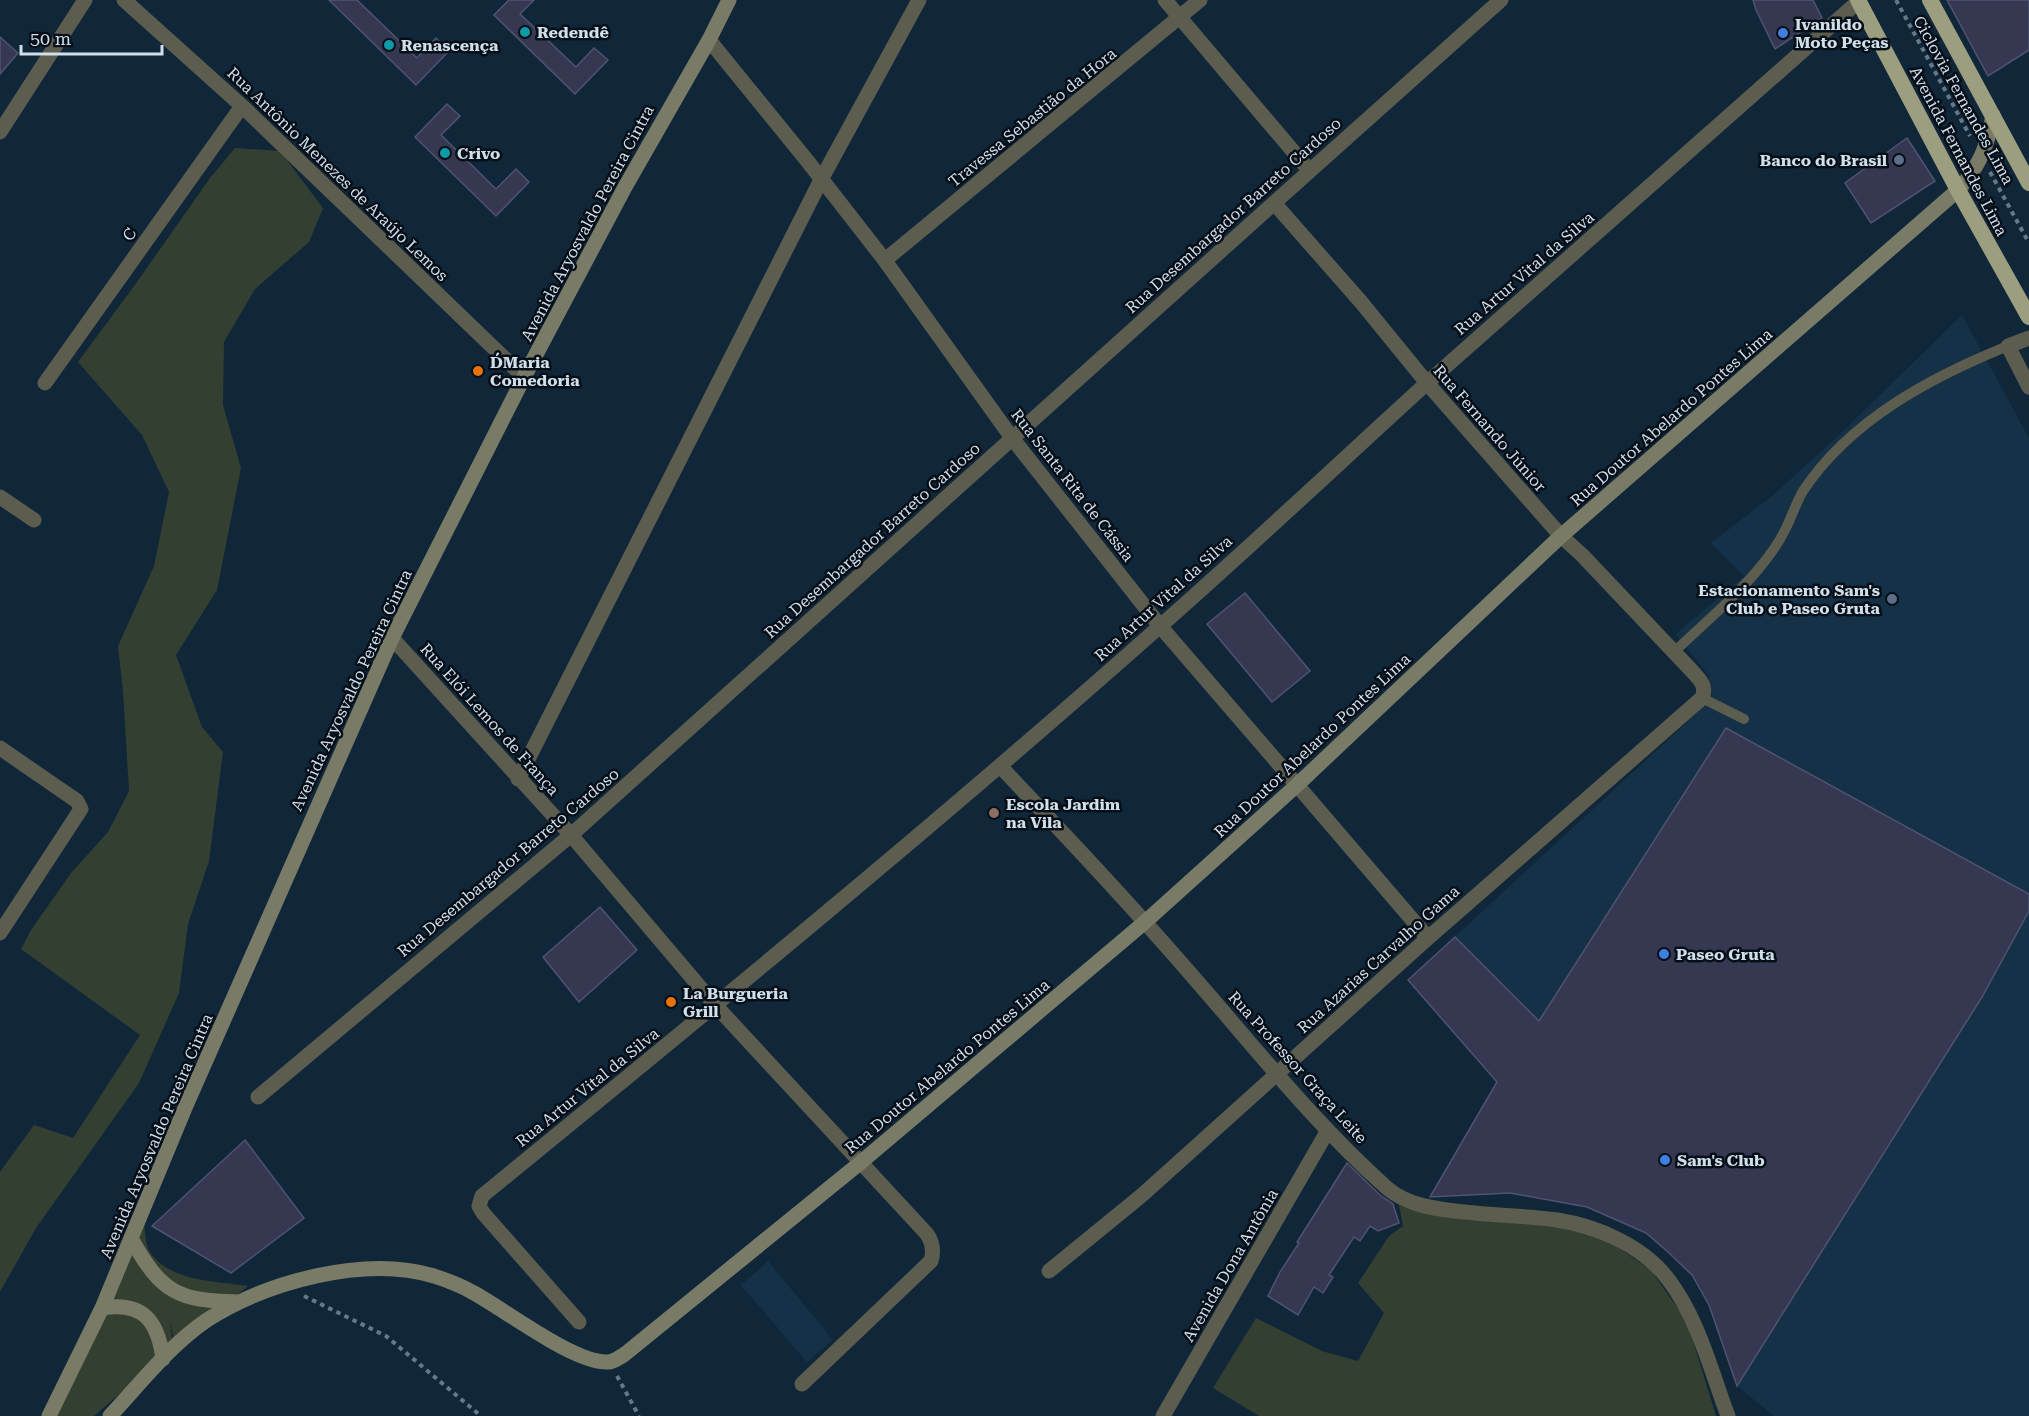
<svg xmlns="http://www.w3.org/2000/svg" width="2029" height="1416" font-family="'Roboto Serif',serif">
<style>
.built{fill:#143148}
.green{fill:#333f30}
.building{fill:#363852;stroke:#50536e;stroke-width:1.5}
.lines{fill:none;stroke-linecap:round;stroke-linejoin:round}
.path{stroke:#667988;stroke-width:4;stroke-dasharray:4.5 4.5;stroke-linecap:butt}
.service{stroke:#5c5c4f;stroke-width:10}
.minor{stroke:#5c5c4f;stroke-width:15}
.tertiary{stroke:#5c5c4f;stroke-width:15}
.secondary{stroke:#7a7b66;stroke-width:15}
.trunk{stroke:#9d9e7f;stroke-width:16}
.culture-dot{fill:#0f9aa8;stroke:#060f17;stroke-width:2}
.shop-dot{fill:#3f7fe0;stroke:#060f17;stroke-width:2}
.service-dot{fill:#5c6f8a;stroke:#060f17;stroke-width:2}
.food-dot{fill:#e8710a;stroke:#060f17;stroke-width:2}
.education-dot{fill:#8d6e63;stroke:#060f17;stroke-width:2}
.labels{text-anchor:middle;stroke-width:5;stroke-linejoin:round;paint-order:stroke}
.poi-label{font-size:16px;font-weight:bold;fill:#d1dfeb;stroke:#060f17;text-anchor:start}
.street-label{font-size:16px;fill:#d1dfeb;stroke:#060f17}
</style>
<rect width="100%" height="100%" fill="#102739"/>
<path class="built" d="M1962,315L2029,438V1416H1774L1737,1386L1709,1305L1692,1275L1668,1252L1646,1233L1587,1207L1510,1193L1430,1197L1497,1082L1408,980L1696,714L1703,705L1708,691L1709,676L1676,634L1744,576L1711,543L1773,495L1836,438Z
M768,1261L833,1340L807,1362L741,1285Z"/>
<path class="green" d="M235,148L280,151L323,208L309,242L255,289L224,342L223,405L241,468L217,590L176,655L202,727L223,752L209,861L188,924L179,993L139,1083L36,1228L0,1292V1172L34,1125L73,1138L140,1035L21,949L31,930L71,873L108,832L129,791L123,692L118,646L154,566L169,492L142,435L78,362L137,282L210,178Z
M1399,1205L1452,1215L1532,1221L1599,1235L1650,1269L1687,1321L1716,1416H1259L1213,1388L1256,1318L1322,1351L1358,1361L1384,1313L1358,1283L1389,1236L1403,1226Z
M144,1221C145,1230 145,1245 150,1252C170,1282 216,1281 248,1286L175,1345L170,1321L173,1348L94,1416H57Z"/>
<path class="building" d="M329,0H357L417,58L436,38L449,51L416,85Z
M509,0H534L520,14L576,67L594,48L608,60L575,94L494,15Z
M1753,0H1813L1822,18L1775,49L1756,10Z
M1947,0H2029V50L1988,76Z
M0,37L18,53L0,74Z
M447,104L460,116L441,135L496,189L516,169L529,182L496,216L415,137Z
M1907,138L1935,181L1871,223L1845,183Z
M1245,593L1310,671L1272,702L1207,624Z
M1726,728L2029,894V911L1982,997L1737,1386L1709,1305L1692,1275L1668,1252L1646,1233L1587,1207L1510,1193L1430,1197L1497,1082L1408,980L1455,937L1539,1021Z
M600,907L637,950L579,1002L543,957Z
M245,1140L304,1218L231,1273L152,1226Z
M1347,1163L1380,1195L1393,1204L1399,1223L1378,1231L1370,1226L1360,1241L1354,1237L1329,1275L1333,1277L1323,1293L1314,1287L1298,1315L1268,1296L1280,1272L1299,1243L1297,1242Z"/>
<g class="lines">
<path class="path" d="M1896,0L1970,136
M1990,172L2029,243
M304,1296L386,1336L481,1416
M617,1376L639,1416"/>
<path class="service" d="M1673,653C1703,624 1735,598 1761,566C1770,555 1780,541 1786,528C1792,516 1796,503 1803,491C1850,420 1931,377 2008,346
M1702,698L1744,719"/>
<path class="minor" d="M124,0L242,106L524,377
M1165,0L1309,170
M0,132L85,0
M885,260L1200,0
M2029,338L2008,346L2029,387
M45,383L242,106
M0,497L34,520
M392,638L571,835L716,1006L927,1234C933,1243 934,1251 931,1261L802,1384
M0,748L77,801L81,809L0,933
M1000,766C1066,836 1132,906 1195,979C1257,1050 1316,1125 1387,1188C1410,1208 1445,1210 1475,1213C1502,1216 1530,1216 1557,1220C1597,1226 1643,1246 1668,1279C1698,1318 1711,1371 1728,1416
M518,779L822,178L919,0
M1297,785L1428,938
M258,1097L571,835L1274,203
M1049,1271L1141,1196L1428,938L1702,698C1707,686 1700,680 1693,672L1582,555L1561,536
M579,1322L483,1213L479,1206L482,1196C710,1010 938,823 1158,628C1249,548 1337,465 1427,383
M1163,1416L1327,1132"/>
<path class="tertiary" d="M1501,0L1274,203L1361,302L1427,383L1561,536
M709,40L809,163L883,258L1012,438L1160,626L1297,785
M1427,383L1859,1"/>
<path class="secondary" d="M132,1240C161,1292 178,1301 237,1302
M102,1308C143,1301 158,1321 163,1359
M49,1416L102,1308L185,1108L392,638L524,377L625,187L709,40L729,0
M110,1416C140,1384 170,1345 207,1320C266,1282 364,1255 434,1276C446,1280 460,1285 472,1292C503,1308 574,1364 608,1362C614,1362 620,1357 625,1354L860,1163L1145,922L1297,785L1561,536L1958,190C1980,165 1987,148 1993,115"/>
<path class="trunk" d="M1858,0L1958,190L2029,317
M1930,0L2029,183"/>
</g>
<g class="culture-dot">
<circle cx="525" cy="32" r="6"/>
<circle cx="389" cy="45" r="6"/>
<circle cx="445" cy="153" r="6"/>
</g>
<g class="shop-dot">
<circle cx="1783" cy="33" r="6"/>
<circle cx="1664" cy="954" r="6"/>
<circle cx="1665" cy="1160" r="6"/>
</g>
<g class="service-dot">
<circle cx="1899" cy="160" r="6"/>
<circle cx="1892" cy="599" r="6"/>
</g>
<g class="food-dot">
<circle cx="478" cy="371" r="6"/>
<circle cx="671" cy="1002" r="6"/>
</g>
<circle class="education-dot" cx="994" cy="813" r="6"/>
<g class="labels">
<g class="poi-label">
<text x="1795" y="30">Ivanildo<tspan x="1795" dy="18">Moto Peças</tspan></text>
<text x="537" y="38">Redendê</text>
<text x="401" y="51">Renascença</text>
<text x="457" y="159">Crivo</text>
<text x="1887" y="166" text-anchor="end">Banco do Brasil</text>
<text x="490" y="368">D´Maria<tspan x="490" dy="18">Comedoria</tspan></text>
<text x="1880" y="596" text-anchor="end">Estacionamento Sam's<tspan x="1880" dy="18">Club e Paseo Gruta</tspan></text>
<text x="1006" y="810">Escola Jardim<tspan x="1006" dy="18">na Vila</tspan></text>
<text x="1676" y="960">Paseo Gruta</text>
<text x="683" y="999">La Burgueria<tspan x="683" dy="18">Grill</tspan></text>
<text x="1677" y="1166">Sam's Club</text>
</g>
<g class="street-label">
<text transform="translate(1964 100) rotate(61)" y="6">Ciclovia Fernandes Lima</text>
<text transform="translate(1032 117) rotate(-39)" y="6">Travessa Sebastião da Hora</text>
<text transform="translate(1959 151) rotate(62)" y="6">Avenida Fernandes Lima</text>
<text transform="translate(338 174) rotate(44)" y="6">Rua Antônio Menezes de Araújo Lemos</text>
<text transform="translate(1233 215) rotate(-42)" y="6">Rua Desembargador Barreto Cardoso</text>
<text transform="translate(587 223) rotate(-62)" y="6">Avenida Aryosvaldo Pereira Cintra</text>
<text transform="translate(129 234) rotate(-55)" y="6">C</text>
<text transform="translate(1524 273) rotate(-41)" y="6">Rua Artur Vital da Silva</text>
<text transform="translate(1671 417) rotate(-41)" y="6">Rua Doutor Abelardo Pontes Lima</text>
<text transform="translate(1490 428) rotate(49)" y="6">Rua Fernando Júnior</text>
<text transform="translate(1073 485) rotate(52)" y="6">Rua Santa Rita de Cássia</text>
<text transform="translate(872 540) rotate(-42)" y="6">Rua Desembargador Barreto Cardoso</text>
<text transform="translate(1163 598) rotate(-42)" y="6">Rua Artur Vital da Silva</text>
<text transform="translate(351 690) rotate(-65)" y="6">Avenida Aryosvaldo Pereira Cintra</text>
<text transform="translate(490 719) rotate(48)" y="6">Rua Elói Lemos de França</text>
<text transform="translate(1312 745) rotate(-43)" y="6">Rua Doutor Abelardo Pontes Lima</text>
<text transform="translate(508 862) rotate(-40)" y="6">Rua Desembargador Barreto Cardoso</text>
<text transform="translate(1378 959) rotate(-42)" y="6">Rua Azarias Carvalho Gama</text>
<text transform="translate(947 1066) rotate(-40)" y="6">Rua Doutor Abelardo Pontes Lima</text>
<text transform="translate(1298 1067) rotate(48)" y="6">Rua Professor Graça Leite</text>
<text transform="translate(587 1087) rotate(-39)" y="6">Rua Artur Vital da Silva</text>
<text transform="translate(156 1136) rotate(-67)" y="6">Avenida Aryosvaldo Pereira Cintra</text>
<text transform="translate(1230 1265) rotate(-60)" y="6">Avenida Dona Antônia</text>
</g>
</g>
<path d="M21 45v9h141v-9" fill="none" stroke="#d1dfeb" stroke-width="3"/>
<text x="30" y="45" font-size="18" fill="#d1dfeb" stroke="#060f17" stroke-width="4.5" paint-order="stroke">50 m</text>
</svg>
